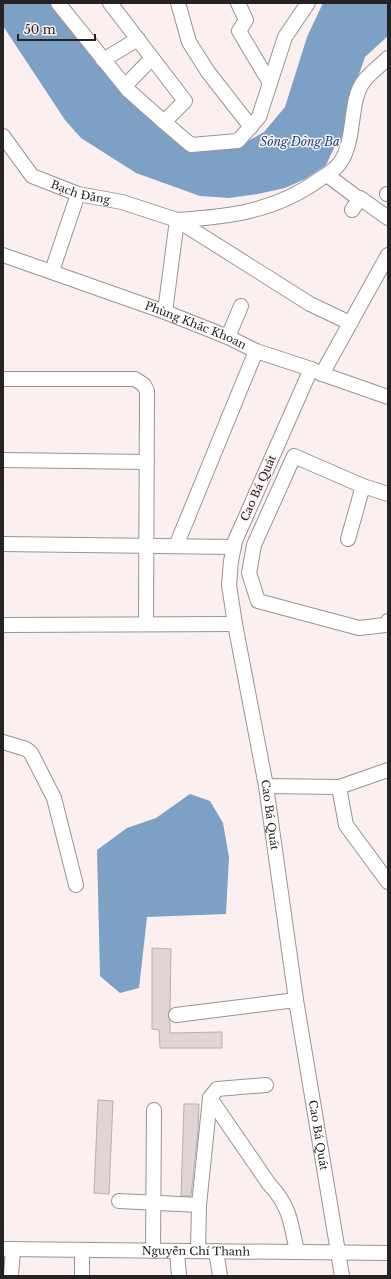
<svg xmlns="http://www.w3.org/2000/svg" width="391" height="1279" font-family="'Libre Baskerville',serif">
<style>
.water{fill:#7da0c5}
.building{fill:#e0d4d5;stroke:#baaeaf}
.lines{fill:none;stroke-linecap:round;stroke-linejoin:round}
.minor-casing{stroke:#9d9293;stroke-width:16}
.minor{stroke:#fff;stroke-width:14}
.labels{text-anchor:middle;stroke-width:3;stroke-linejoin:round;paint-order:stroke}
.street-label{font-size:11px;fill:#262122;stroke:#fbeff0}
.water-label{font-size:12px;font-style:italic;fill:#164b7b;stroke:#fbeff0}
</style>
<rect width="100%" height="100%" fill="#fbeff0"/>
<path class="water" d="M3,3H58L168,131L206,145L236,148L264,132L285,107L307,37L323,3H388V36L365,57L356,83L344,136L334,148L326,165L305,179L285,188L258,194L229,198L200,196L136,173L81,138L65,120L3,26Z
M190,794L210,801L223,823L229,857L226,914L147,917L139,988L120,993L100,976L97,850L127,828L156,818Z"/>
<path class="building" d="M152,948L171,949L170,1009L168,1016L170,1021V1033L222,1032V1048H160L159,1030L152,1029Z
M98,1100L113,1101L109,1194L94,1193Z
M184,1104H199L198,1130L191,1196H181Z"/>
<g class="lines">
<g class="minor-casing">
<g id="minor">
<path d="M58,3L128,90L164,122L191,145L238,141L259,117L285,37L308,3"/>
<path d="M110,3L185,101L164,122"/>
<path d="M178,3L189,42L208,72L251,127"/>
<path d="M238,3L246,20L239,31L270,83"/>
<path d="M103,60L138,39"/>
<path d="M125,86L152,58"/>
<path id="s1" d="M3,136L32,176L78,194L122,202L177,220L310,304L350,323"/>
<path d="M327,175L359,199"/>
<path d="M387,194H388"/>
<path d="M352,210L360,198L388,218"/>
<path d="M177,220C230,217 276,211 320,179C334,170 342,165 347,148C354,129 351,97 364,81C370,73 380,66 388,58"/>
<path id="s2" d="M3,255L165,312L228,337L256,351L311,369L322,374L388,397"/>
<path d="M52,271L78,194"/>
<path d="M165,312L177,220"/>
<path d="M228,337L241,306"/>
<path id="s3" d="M311,369L235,541L231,561L229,585L235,624L266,786L296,1000L342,1276"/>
<path d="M322,374L388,255"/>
<path d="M3,379H135L144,385L147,391L146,624"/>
<path d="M3,460L147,462"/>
<path d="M388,494L363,486L294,456L254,545L249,573L258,601L359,628L385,625L388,621"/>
<path d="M348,539L363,486"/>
<path d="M3,544L234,547"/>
<path d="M176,546L256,351"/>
<path d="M3,625L235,624"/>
<path d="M3,742L26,749L31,753L54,798L76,885"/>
<path d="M266,786L339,787L388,770"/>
<path d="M339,787L346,825L388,882"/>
<path d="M176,1015L296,1000"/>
<path d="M266,1085L217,1089L210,1098L269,1184C290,1206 291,1223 297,1252"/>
<path d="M119,1201L199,1205"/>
<path id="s4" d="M3,1249L388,1253"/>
<path d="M153,1251L154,1110"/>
<path d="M177,1251L179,1276"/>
<path d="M198,1251L199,1205L210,1098"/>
<path d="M216,1251L220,1276"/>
<path d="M11,1276L13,1249"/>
<path d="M82,1276V1250"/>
</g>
</g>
<use href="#minor" class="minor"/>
</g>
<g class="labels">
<g class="street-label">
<text dy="4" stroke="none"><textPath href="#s1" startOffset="101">Bạch Đằng</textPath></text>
<text dy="4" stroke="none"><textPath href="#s2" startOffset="205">Phùng Khắc Khoan</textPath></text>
<text transform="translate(258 488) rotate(-66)" y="4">Cao Bá Quát</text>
<text dy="4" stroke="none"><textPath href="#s3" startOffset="466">Cao Bá Quát</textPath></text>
<text dy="4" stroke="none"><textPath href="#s3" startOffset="790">Cao Bá Quát</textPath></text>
<text dy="4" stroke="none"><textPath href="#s4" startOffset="193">Nguyễn Chí Thanh</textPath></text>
</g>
<g class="water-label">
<text x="300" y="146">Sông Đông Ba</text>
</g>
</g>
<rect width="391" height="1279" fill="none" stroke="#262122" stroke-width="8"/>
<path d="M18 34v6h77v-6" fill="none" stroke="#262122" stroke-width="2"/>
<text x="24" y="34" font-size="12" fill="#262122" stroke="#fbeff0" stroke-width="3" paint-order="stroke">50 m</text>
</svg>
